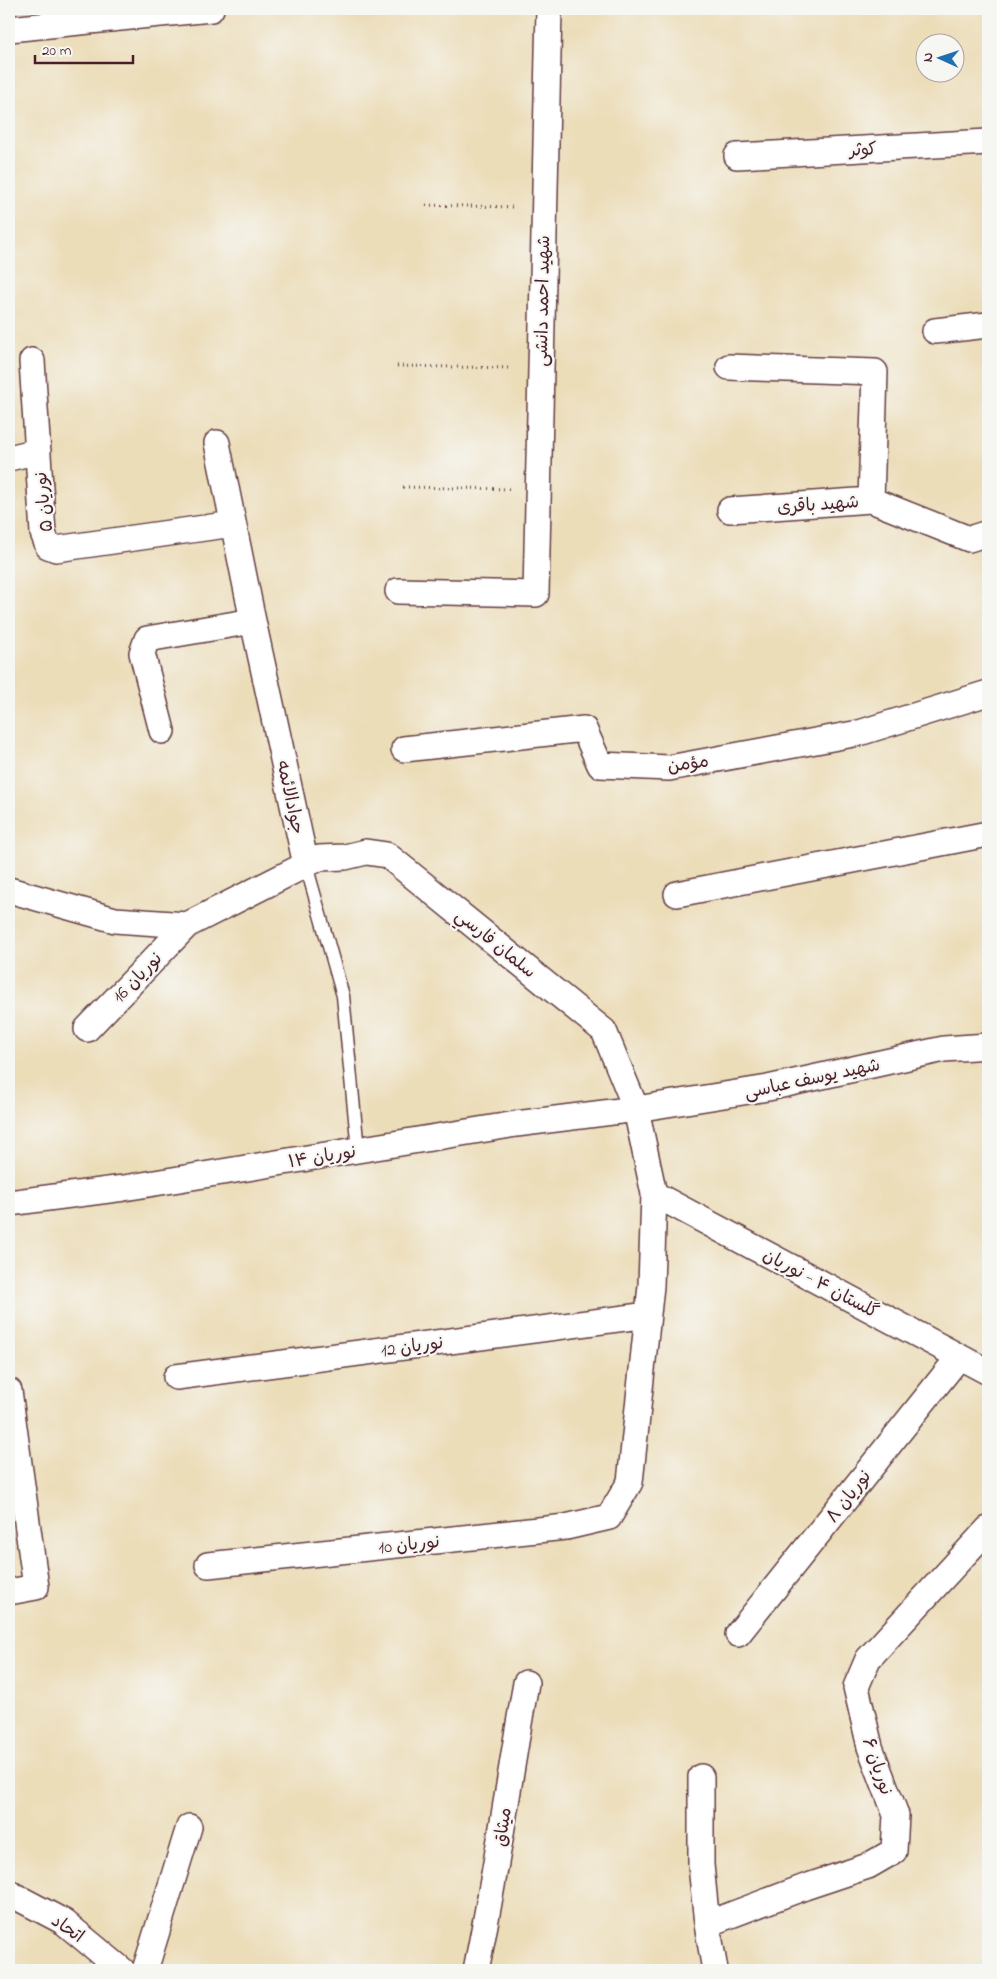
<svg xmlns="http://www.w3.org/2000/svg" width="997" height="1979" font-family="'Indie Flower','Playpen Sans Arabic',sans-serif">
<style>
.lines{fill:none;stroke-linecap:round;stroke-linejoin:round}
.service-casing{stroke:#623c40;stroke-width:15}
.minor-casing{stroke:#623c40;stroke-width:28}
.path{stroke:#623c40;stroke-width:3;stroke-dasharray:1 4;stroke-linecap:butt}
.service{stroke:#fff;stroke-width:12}
.minor{stroke:#fff;stroke-width:25}
.labels{text-anchor:middle;stroke-width:4.5;stroke-linejoin:round;paint-order:stroke}
.street-label{font-size:18px;fill:#4a1f2b;stroke:#f6f6f2}
</style>
<rect width="100%" height="100%" fill="#f6f6f2"/>
<filter id="ink" filterUnits="userSpaceOnUse"><feTurbulence type="fractalNoise" baseFrequency=".02" numOctaves="2"/><feDisplacementMap in="SourceGraphic" scale="10" xChannelSelector="R" yChannelSelector="G"/><feConvolveMatrix kernelMatrix="1 2 1 2 8 2 1 2 1" color-interpolation-filters="sRGB"/></filter>
<filter id="wash" filterUnits="userSpaceOnUse"><feTurbulence type="fractalNoise" baseFrequency=".0096" numOctaves="4" result="noise"/><feDisplacementMap in="SourceGraphic" scale="20" xChannelSelector="R" yChannelSelector="G"/><feGaussianBlur stdDeviation="1.12" result="paint"/><feColorMatrix in="noise" values="0 0 0 0 0 0 0 0 0 0 0 0 0 0 0 0 0 1.4 0 .05"/><feComposite in="paint" operator="in"/></filter>
<g filter="url(#wash)">
<rect width="100%" height="100%" fill="#ecddb9"/>
</g>
<g filter="url(#ink)">
<g class="lines">
<g class="service-casing">
<path id="service" d="M306,865L343,996L358,1150"/>
</g>
<g class="minor-casing">
<path id="minor" d="M9,29L211,9
M737,156L988,142
M935,331L988,325
M32,361L43,533L48,546L56,549L233,524
M729,367L875,372L871,500
M217,443L253,621L306,865
M9,458L38,451
M730,510L871,500L969,539L988,533
M398,591L536,594L549,9
M162,731L142,653L147,639L253,621
M404,749L584,729L600,765L669,768L859,733L988,693
M9,890L115,920L187,925L319,858L345,857L366,852L387,855L604,1031L636,1109L654,1194L651,1286L630,1482L609,1517L566,1527L208,1565
M677,894L988,834
M87,1029L187,925
M654,1194L988,1372
M9,1203L124,1188L516,1124L636,1109L768,1088L944,1049L988,1046
M176,1377L648,1315
M9,1391L36,1587L9,1592
M738,1634L959,1357
M701,1777V1865L707,1924L715,1970
M9,1893L64,1922L122,1970
M707,1924L805,1887L868,1866L894,1851L896,1815L870,1747L856,1687L868,1659L988,1529
M145,1970L189,1827
M476,1970C496,1875 509,1779 526,1683"/>
</g>
<path class="path" d="M421,205L516,207
M397,366L512,368
M403,487L510,489"/>
<use href="#service" class="service"/>
<use href="#minor" class="minor"/>
</g>
</g>
<g class="labels">
<g class="street-label">
<text transform="translate(863 149) rotate(-3)" y="6">کوثر</text>
<text transform="translate(542 301) rotate(-89)" y="6">شهید احمد دانشی</text>
<text transform="translate(43 502) rotate(-96)" y="6">نوریان ۵</text>
<text transform="translate(818 504) rotate(-4)" y="6">شهید باقری</text>
<text transform="translate(688 763) rotate(-8)" y="6">مؤمن</text>
<text transform="translate(291 797) rotate(78)" y="6">جوادالائمه</text>
<text transform="translate(496 943) rotate(39)" y="6">سلمان فارسي</text>
<text transform="translate(137 977) rotate(-46)" y="6">نوریان 16</text>
<text transform="translate(812 1078) rotate(-12)" y="6">شهید یوسف عباسی</text>
<text transform="translate(322 1156) rotate(-9)" y="6">نوریان ۱۴</text>
<text transform="translate(821 1283) rotate(28)" y="6">گلستان ۴ - نوریان</text>
<text transform="translate(412 1346) rotate(-8)" y="6">نوریان 12</text>
<text transform="translate(848 1496) rotate(-52)" y="6">نوریان ۸</text>
<text transform="translate(409 1544) rotate(-6)" y="6">نوریان 10</text>
<text transform="translate(878 1766) rotate(71)" y="6">نوریان ۶</text>
<text transform="translate(502 1827) rotate(-82)" y="6">ميثاق</text>
<text transform="translate(68 1928) rotate(35)" y="6">اتحاد</text>
</g>
</g>
<rect width="997" height="1979" fill="none" stroke="#f6f6f2" stroke-width="30"/>
<g transform="translate(940 58) rotate(273)"><circle r="24" fill="#f6f6f2" stroke="#b1a0a2"/>
<path d="M0-4L9 19L0 12L-9 19Z" fill="#1f6fb2"/>
<text y="-8" font-size="14" font-weight="bold" text-anchor="middle" fill="#4a1f2b">N</text>
</g>
<path d="M35 55v8h98v-8" fill="none" stroke="#4a1f2b" stroke-width="2.5"/>
<text x="42" y="55" font-size="15" fill="#4a1f2b" stroke="#f6f6f2" stroke-width="4" paint-order="stroke">20 m</text>
</svg>
